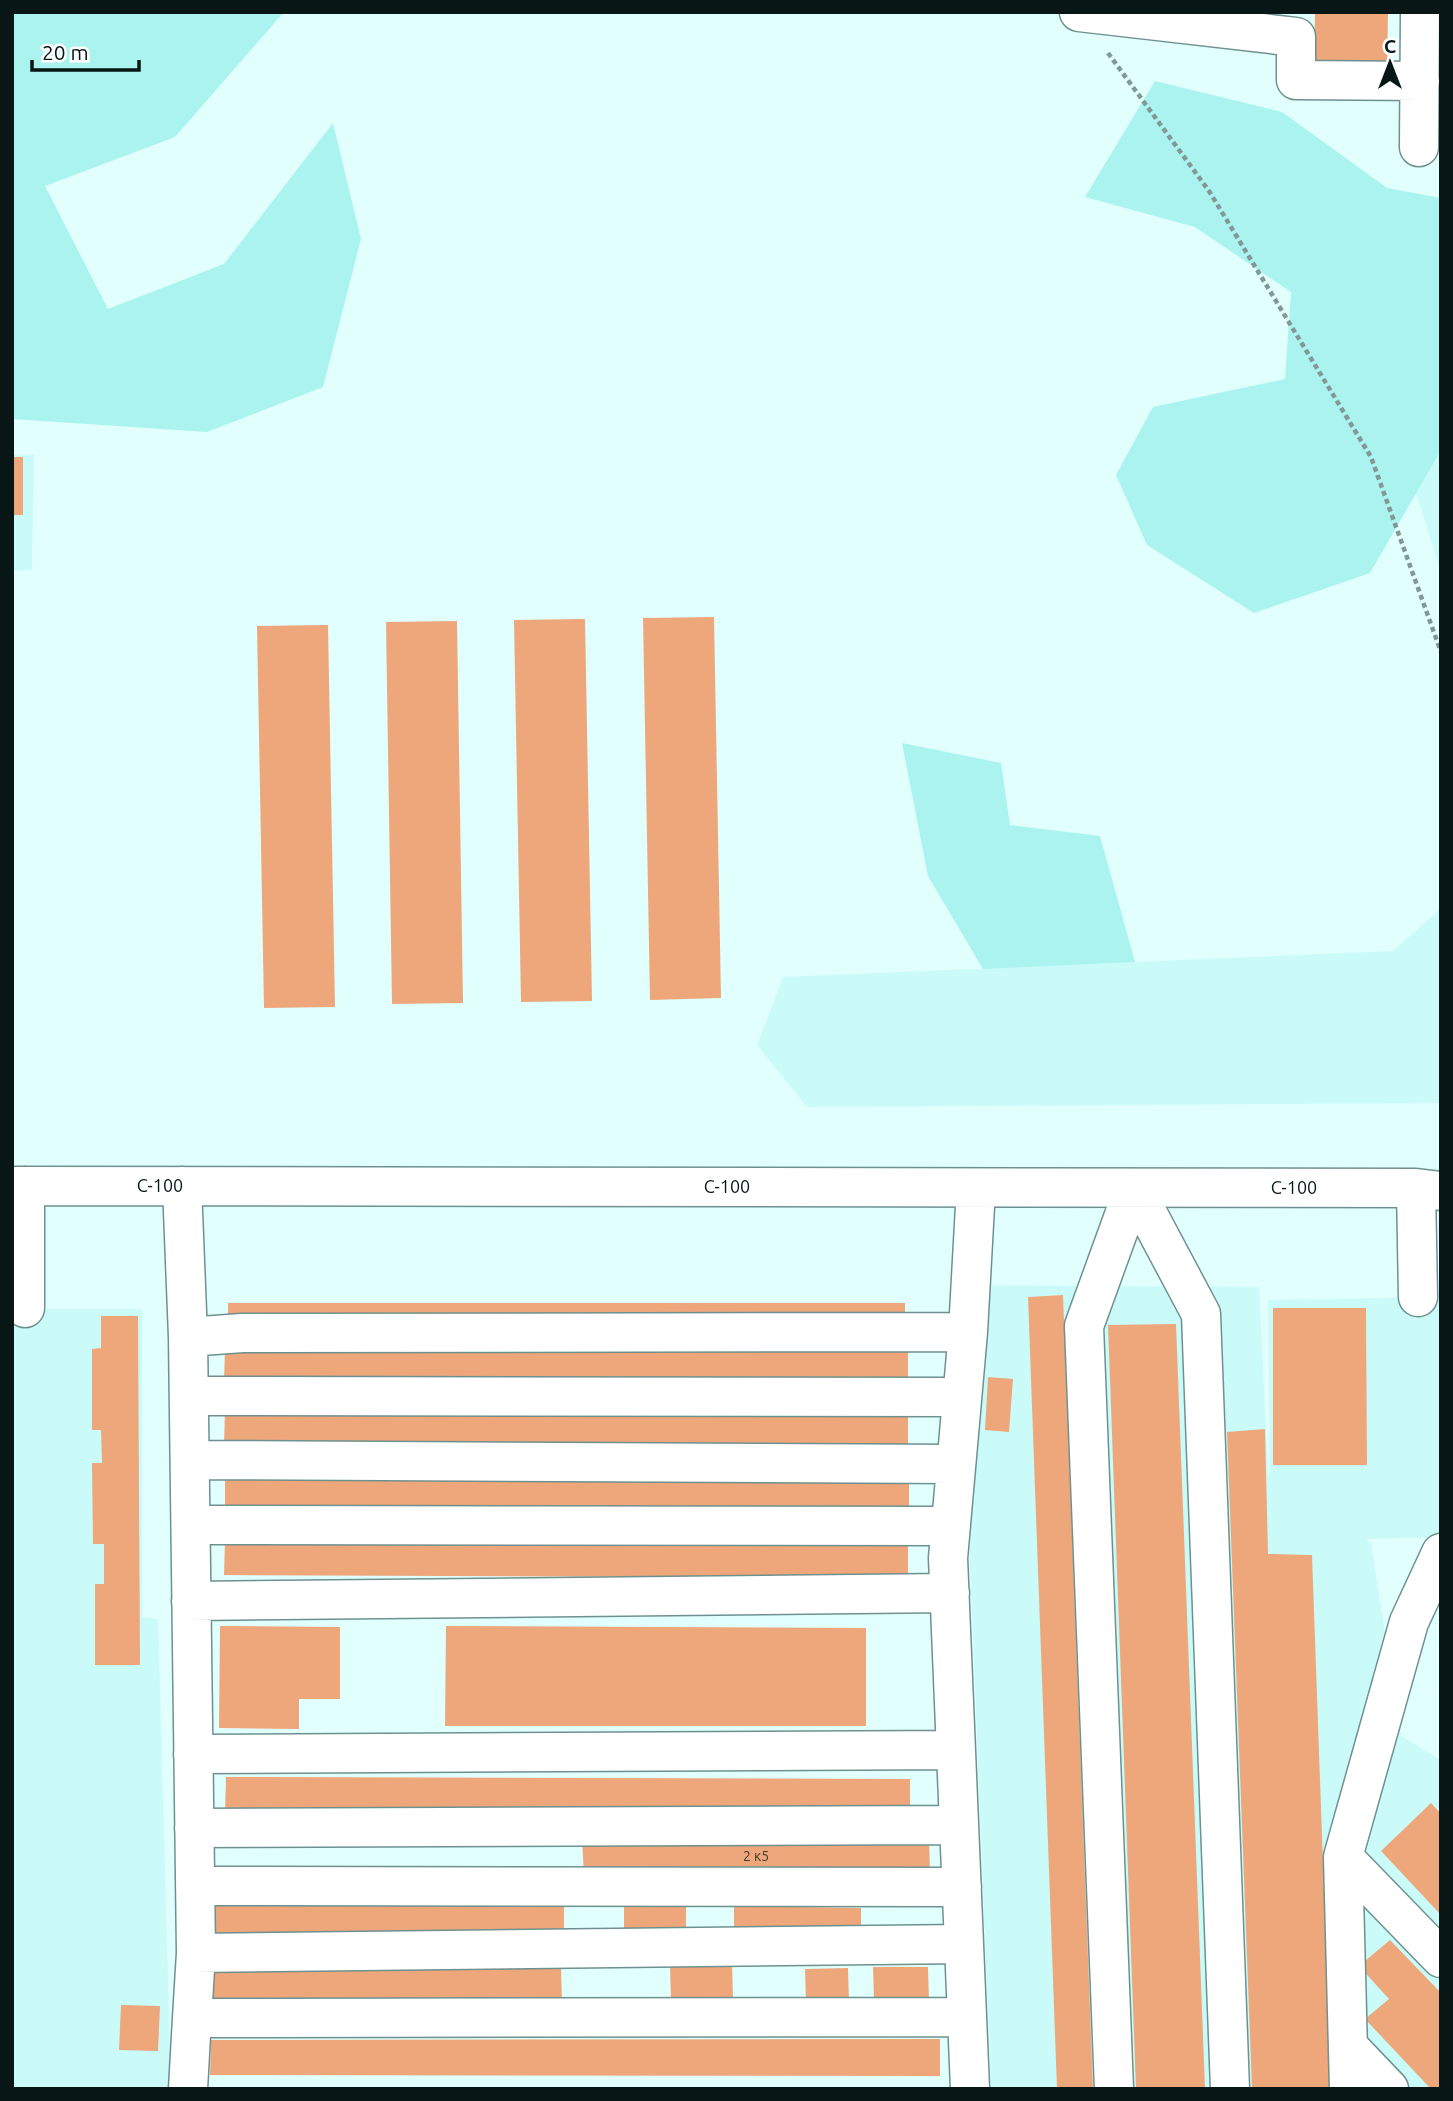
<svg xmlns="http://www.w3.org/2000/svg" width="1453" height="2101" font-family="Ubuntu,sans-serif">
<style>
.built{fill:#cafbf8}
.green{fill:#aaf3ef}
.building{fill:#eda77b}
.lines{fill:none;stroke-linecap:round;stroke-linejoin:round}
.minor-casing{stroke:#6e918f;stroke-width:41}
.path{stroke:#819897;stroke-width:4.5;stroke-dasharray:5 3.5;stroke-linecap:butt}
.minor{stroke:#fff;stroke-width:38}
.labels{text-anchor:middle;stroke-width:5;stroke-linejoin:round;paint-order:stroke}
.number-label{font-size:14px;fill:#413a2e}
.street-label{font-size:18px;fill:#081615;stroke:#fff}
</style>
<rect width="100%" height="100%" fill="#e0fffd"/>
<path class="built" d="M1441,389V572L1410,474Z
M12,455H34L32,570L12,571Z
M1441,908V1103L807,1107L757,1045L783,977L1393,951Z
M959,1285L1259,1287L1268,1472L1270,1473L1268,1300L1441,1297V1537L1366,1539L1371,1543L1401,1736L1441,1760V2089H991Z
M12,1309H142V1617L158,1619L171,2089H12Z"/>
<path class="green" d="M12,12H284L175,137L45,186L108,309L224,264L333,123L361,239L323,387L207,432L12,419Z
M1155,81L1282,112L1387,188L1441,198V450L1370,573L1254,613L1147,545L1116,475L1153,407L1285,379L1291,292L1195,227L1085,197Z
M902,743L1001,763L1010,825L1100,836L1135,962L983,969L928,876Z"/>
<path class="building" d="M1315,12H1388L1387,74L1314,72Z
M12,457H23V515H12Z
M714,617L721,998L650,1000L643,618Z
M585,619L592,1001L521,1002L514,620Z
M457,621L463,1003L392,1004L386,622Z
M328,625L335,1007L264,1008L257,626Z
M1063,1295L1093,2089H1057L1028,1297Z
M228,1303H905V1321H228Z
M1273,1308H1366L1367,1465H1273Z
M101,1316H138L140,1665H95V1584H104V1544H93L92,1463H102L101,1430H92V1349L101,1348Z
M1176,1324L1205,2089H1136L1108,1325Z
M225,1348L908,1349V1386L224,1383Z
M988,1377L1013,1379L1009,1432L985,1430Z
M225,1410L908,1411V1449L224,1446Z
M1265,1429L1268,1554L1312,1555L1331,2089H1252L1227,1432Z
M225,1474L909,1475V1512L225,1509Z
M225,1540L908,1542V1578L224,1575Z
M220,1626L340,1627V1699H299V1729L219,1728Z
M446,1626L866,1628V1726H445Z
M226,1777L910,1779V1816L225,1813Z
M1431,1803L1441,1814V1915L1381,1851Z
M929,1837L930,1873L584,1875L582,1839Z
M213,1899L564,1903V1940L212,1935Z
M686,1904V1939L624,1940V1906Z
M734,1906L861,1908V1938L734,1936Z
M1390,1940L1441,1993V2089H1431L1365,2019L1389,1999L1359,1966Z
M732,1964L733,1999L671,2001L670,1966Z
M561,1966L562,2003L210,2004V1969Z
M873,1967H928L929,2002L874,2001Z
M848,1968L849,2002L806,2003L805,1969Z
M121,2005L160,2006L158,2051L119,2050Z
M940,2039V2076L210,2075L211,2040Z"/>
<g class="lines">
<g class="minor-casing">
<path id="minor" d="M1079,12L1296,37V80L1420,81
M1419,147L1420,12
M12,1186L1416,1188L1441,1191
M25,1186V1308
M182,1186L188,1337L196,1953
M1134,1188L1201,1314L1230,2089
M1416,1188L1418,1297
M188,1337L242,1333L968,1332
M189,1396L961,1397
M190,1460L956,1464
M191,1525L951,1526
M191,1601L950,1593
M193,1754L956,1750
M194,1828L959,1825
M1343,1857L1441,1958
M195,1886L962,1887
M192,2018L196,1953L964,1944
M1348,2046L1389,2089
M188,2089L192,2018L967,2017
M970,2089L948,1558L968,1332L976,1188
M1114,2089L1084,1326L1134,1188
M1349,2089L1343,1857L1409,1622L1441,1553"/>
</g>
<path class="path" d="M1108,53L1209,191L1371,457L1441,652"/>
<use href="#minor" class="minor"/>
</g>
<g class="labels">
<g class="number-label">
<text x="756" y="1861">2 к5</text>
</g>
<g class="street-label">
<text x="160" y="1192">С-100</text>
<text x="727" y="1193">С-100</text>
<text x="1294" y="1194">С-100</text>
</g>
</g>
<rect width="1453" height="2101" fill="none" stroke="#081615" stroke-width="28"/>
<g transform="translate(1390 63)" stroke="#ffffff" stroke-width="5" paint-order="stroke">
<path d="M0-5L12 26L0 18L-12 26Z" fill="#081615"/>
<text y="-10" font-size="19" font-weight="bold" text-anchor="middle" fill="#081615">С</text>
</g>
<path d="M32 60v10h107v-10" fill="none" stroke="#081615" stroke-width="3.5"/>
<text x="42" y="60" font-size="21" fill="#081615" stroke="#ffffff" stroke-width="5" paint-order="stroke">20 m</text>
</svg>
